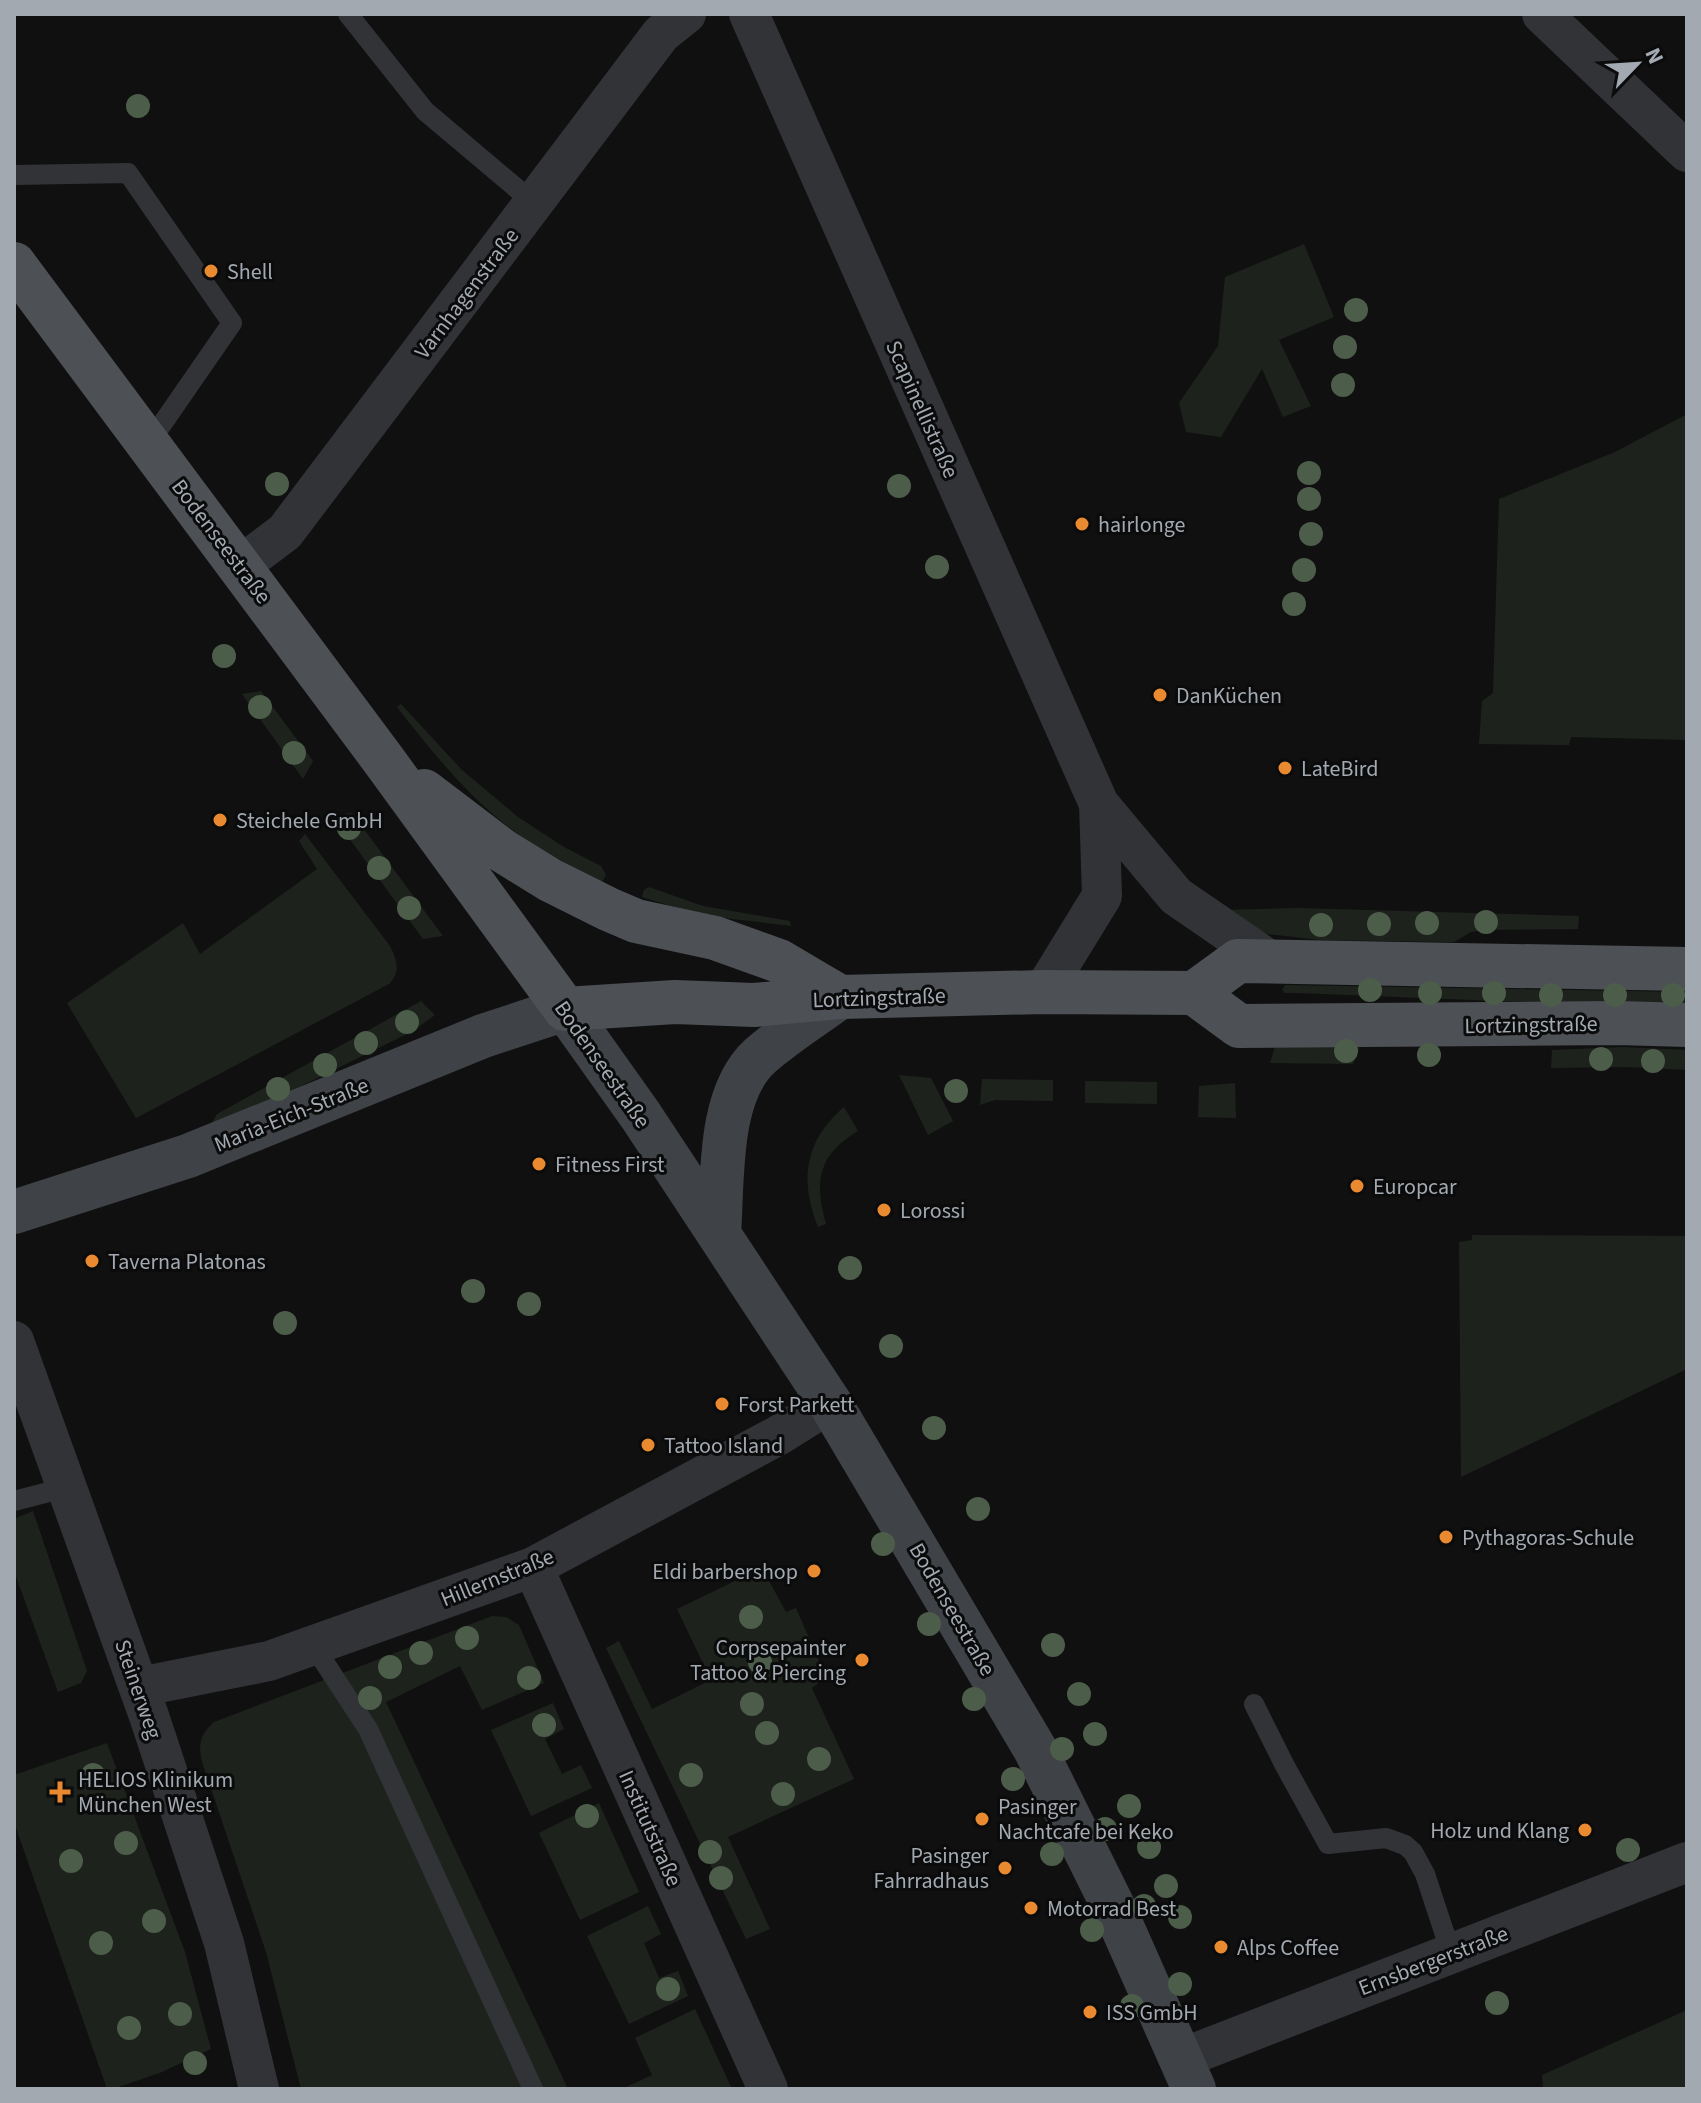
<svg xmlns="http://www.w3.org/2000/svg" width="1701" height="2103" font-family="'Source Sans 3',sans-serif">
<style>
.green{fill:#1d231c}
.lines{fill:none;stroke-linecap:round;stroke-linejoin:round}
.lane{stroke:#313336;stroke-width:20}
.street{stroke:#313336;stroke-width:40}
.secondary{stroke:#3f4246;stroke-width:44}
.primary{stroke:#4d5055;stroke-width:44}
.tree{fill:#4c5d4a}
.poi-dot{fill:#e98a30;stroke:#0b0b0c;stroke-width:3}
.labels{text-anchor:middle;stroke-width:6;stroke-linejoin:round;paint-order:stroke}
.poi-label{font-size:22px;fill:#a2a9b1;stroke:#0b0b0c;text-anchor:start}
.street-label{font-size:22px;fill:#a2a9b1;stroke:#0b0b0c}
</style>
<rect width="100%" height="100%" fill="#101011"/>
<path class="green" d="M1304,244L1334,317L1279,340L1311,406L1283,417L1262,369L1221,437L1186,432L1179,403L1218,346L1225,277Z
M1687,414V740L1571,737L1569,745L1479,744L1482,701L1493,693L1499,499L1615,452Z
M261,691L313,761L303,779L242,694Z
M401,704L462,770L518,817L564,847L601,866L606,875L602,882C569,865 534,848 506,825C464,792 430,749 397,707Z
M352,813L443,936L423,939L332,815Z
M305,834L390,946C397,960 401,972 389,984L136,1118L67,1003L183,923L200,954L317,869L299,841Z
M649,887L703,906L790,921L791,926L700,915L642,897L644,890Z
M1298,908L1579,916L1578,929L1483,930L1471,932L1454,942L1319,940L1268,934L1241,924L1218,910Z
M1285,985L1687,992V1005L1497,1001L1298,993H1285L1282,990Z
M421,1001L435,1015L413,1031L206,1133L217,1114Z
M1352,1035L1359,1049L1353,1064L1270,1063L1277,1040Z
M1623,1047L1687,1050V1070L1625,1067L1551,1068L1552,1050Z
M899,1075L931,1078L953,1121L928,1135Z
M982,1079L1053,1080V1101L995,1100L980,1105Z
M1085,1081L1157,1082V1104L1085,1103Z
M1235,1083L1236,1118L1198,1117L1199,1086Z
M844,1107L858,1131C818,1155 814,1181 826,1224L818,1227C799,1180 805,1140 844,1107Z
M1472,1235L1687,1236V1369L1461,1477L1459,1242L1472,1240Z
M33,1511L87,1671L81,1683L58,1692L14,1571V1532L16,1531L14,1519Z
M762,1568L786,1612L796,1608L826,1677L812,1688L854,1779L728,1837L770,1929L746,1939L606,1648L619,1641L652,1709L711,1680L677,1609Z
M492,1616L506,1617L519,1625L544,1683L482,1710L460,1666L386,1702L568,2089H301L266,1952L202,1762C198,1743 200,1735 214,1722Z
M553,1703L564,1729L545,1739L562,1774L581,1765L592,1788L531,1816L491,1730Z
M107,1743L185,1952L211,2049L162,2072L113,2089H107L14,1822V1775Z
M599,1803L639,1892L580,1920L539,1833Z
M648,1906L661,1934L644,1943L659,1978L678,1971L688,1996L629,2024L587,1936Z
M695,2009L732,2089H622L652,2075L635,2038Z
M1687,2010V2089H1543L1542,2075Z"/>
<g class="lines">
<path class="lane" d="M348,14L425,111L534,203
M14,175L128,173L232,323L149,443
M14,1501L68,1487
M313,1645L368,1729L533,2089
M1254,1704L1284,1764L1328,1844L1386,1838L1405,1845L1413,1852L1425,1874L1451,1953"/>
<path class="street" d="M749,14L1099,804L1176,896L1269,960
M1542,14L1687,152
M240,566L285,532L661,34L686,14
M1043,992L1102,896L1099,804
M14,1341L149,1716L224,1943L259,2089
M533,1567L768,2089
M139,1687L269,1661L533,1567L779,1435L830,1403
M1180,2059L1687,1862"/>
<path class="secondary" d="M14,1212L188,1156L483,1036L565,1009L641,1116L830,1403L1035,1749L1112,1904L1194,2089
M719,1234C723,1181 717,1095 760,1056C785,1034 814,1016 840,997"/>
<path class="primary" d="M14,264L385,762L565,1009L675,1002L754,1005L840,997L1043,992L1194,993L1239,1026L1618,1023L1687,1025
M424,791L503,851L550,880L608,909L636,921L715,938L779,961L840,997
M1194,993L1238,961L1687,969"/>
</g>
<g class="tree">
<circle cx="138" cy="106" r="12"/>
<circle cx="1356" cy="310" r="12"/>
<circle cx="1345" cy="347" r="12"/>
<circle cx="1343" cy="385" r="12"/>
<circle cx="1309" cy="473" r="12"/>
<circle cx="277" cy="484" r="12"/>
<circle cx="899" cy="486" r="12"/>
<circle cx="1309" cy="499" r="12"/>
<circle cx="1311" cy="534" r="12"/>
<circle cx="937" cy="567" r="12"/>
<circle cx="1304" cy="570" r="12"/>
<circle cx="1294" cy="604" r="12"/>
<circle cx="224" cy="656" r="12"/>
<circle cx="260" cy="707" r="12"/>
<circle cx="294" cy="753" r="12"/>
<circle cx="349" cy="828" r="12"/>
<circle cx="379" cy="868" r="12"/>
<circle cx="409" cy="908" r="12"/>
<circle cx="1486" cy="922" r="12"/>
<circle cx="1427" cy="923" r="12"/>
<circle cx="1379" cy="924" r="12"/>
<circle cx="1321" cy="925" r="12"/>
<circle cx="1370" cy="990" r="12"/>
<circle cx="1430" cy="993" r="12"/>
<circle cx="1494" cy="993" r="12"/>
<circle cx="1551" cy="995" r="12"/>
<circle cx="1615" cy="995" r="12"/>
<circle cx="1673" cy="995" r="12"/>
<circle cx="407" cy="1022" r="12"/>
<circle cx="366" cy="1043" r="12"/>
<circle cx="1346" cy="1051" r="12"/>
<circle cx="1429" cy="1055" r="12"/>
<circle cx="1601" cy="1059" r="12"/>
<circle cx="1653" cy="1061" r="12"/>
<circle cx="325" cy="1065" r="12"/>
<circle cx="278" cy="1089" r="12"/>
<circle cx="956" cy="1091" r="12"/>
<circle cx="850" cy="1268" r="12"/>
<circle cx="473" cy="1291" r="12"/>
<circle cx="529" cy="1304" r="12"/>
<circle cx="285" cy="1323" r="12"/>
<circle cx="891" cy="1346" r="12"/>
<circle cx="934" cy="1428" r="12"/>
<circle cx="978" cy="1509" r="12"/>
<circle cx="883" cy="1544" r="12"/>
<circle cx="751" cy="1617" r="12"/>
<circle cx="929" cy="1624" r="12"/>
<circle cx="467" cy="1638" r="12"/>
<circle cx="1053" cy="1645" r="12"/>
<circle cx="421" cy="1653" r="12"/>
<circle cx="760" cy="1662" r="12"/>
<circle cx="390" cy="1667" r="12"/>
<circle cx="529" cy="1678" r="12"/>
<circle cx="1079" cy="1694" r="12"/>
<circle cx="370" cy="1698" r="12"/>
<circle cx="974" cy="1699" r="12"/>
<circle cx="752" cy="1704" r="12"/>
<circle cx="544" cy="1725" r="12"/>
<circle cx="767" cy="1733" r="12"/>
<circle cx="1095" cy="1734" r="12"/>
<circle cx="1062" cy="1749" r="12"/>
<circle cx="819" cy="1759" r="12"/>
<circle cx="93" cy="1775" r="12"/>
<circle cx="691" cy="1775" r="12"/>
<circle cx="1013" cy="1779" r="12"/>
<circle cx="783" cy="1794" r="12"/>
<circle cx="1129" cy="1806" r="12"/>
<circle cx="587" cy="1816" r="12"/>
<circle cx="1105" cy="1829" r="12"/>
<circle cx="126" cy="1843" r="12"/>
<circle cx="1149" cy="1847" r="12"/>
<circle cx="1628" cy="1850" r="12"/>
<circle cx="710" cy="1852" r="12"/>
<circle cx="1052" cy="1854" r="12"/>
<circle cx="71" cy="1861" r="12"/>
<circle cx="721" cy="1878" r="12"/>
<circle cx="1166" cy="1886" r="12"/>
<circle cx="1144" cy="1906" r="12"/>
<circle cx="1180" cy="1917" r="12"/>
<circle cx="154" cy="1921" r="12"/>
<circle cx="1092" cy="1930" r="12"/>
<circle cx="101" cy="1943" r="12"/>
<circle cx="1180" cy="1984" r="12"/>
<circle cx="668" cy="1989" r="12"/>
<circle cx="1497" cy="2003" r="12"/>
<circle cx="1132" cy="2006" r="12"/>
<circle cx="180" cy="2014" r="12"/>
<circle cx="129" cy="2028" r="12"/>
<circle cx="195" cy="2063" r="12"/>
</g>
<g class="poi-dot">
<circle cx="211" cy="271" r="8"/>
<circle cx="1082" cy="524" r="8"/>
<circle cx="1160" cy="695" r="8"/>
<circle cx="1285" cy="768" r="8"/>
<circle cx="220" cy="820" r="8"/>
<circle cx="539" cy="1164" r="8"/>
<circle cx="1357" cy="1186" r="8"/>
<circle cx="884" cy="1210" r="8"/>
<circle cx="92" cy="1261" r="8"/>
<circle cx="722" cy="1404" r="8"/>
<circle cx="648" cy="1445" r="8"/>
<circle cx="1446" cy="1537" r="8"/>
<circle cx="814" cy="1571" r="8"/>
<circle cx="862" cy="1660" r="8"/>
<path d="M56 1780h8v8h8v8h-8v8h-8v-8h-8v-8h8z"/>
<circle cx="982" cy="1819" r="8"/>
<circle cx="1585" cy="1830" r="8"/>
<circle cx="1005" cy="1868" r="8"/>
<circle cx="1031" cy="1908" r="8"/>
<circle cx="1221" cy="1947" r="8"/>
<circle cx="1090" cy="2012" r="8"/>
</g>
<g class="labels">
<g class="poi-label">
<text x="227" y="279">Shell</text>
<text x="1098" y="532">hairlonge</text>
<text x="1176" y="703">DanKüchen</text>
<text x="1301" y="776">LateBird</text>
<text x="236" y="828">Steichele GmbH</text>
<text x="555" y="1172">Fitness First</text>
<text x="1373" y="1194">Europcar</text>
<text x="900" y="1218">Lorossi</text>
<text x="108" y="1269">Taverna Platonas</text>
<text x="738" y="1412">Forst Parkett</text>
<text x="664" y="1453">Tattoo Island</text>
<text x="1462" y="1545">Pythagoras-Schule</text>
<text x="798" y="1579" text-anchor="end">Eldi barbershop</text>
<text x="846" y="1655" text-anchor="end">Corpsepainter<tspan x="846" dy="25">Tattoo &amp; Piercing</tspan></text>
<text x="78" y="1787">HELIOS Klinikum<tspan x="78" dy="25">München West</tspan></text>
<text x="998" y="1814">Pasinger<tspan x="998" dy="25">Nachtcafe bei Keko</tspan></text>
<text x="1569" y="1838" text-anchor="end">Holz und Klang</text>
<text x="989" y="1863" text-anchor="end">Pasinger<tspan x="989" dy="25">Fahrradhaus</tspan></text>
<text x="1047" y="1916">Motorrad Best</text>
<text x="1237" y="1955">Alps Coffee</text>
<text x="1106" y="2020">ISS GmbH</text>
</g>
<g class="street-label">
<text transform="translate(466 293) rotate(-53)" y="8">Varnhagenstraße</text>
<text transform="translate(923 409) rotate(66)" y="8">Scapinellistraße</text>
<text transform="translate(222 541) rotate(53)" y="8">Bodenseestraße</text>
<text transform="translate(879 997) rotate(-2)" y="8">Lortzingstraße</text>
<text transform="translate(1531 1024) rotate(-1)" y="8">Lortzingstraße</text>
<text transform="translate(603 1064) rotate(55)" y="8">Bodenseestraße</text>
<text transform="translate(291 1114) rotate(-22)" y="8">Maria-Eich-Straße</text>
<text transform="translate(497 1577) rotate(-22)" y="8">Hillernstraße</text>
<text transform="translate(953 1609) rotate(60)" y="8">Bodenseestraße</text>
<text transform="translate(139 1689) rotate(71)" y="8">Steinerweg</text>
<text transform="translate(651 1828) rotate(66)" y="8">Institutstraße</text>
<text transform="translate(1433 1960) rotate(-21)" y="8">Ernsbergerstraße</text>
</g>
</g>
<rect width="1701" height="2103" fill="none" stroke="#a2a9b1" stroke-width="32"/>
<g transform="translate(1637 64) rotate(65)" stroke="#0b0b0c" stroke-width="6" paint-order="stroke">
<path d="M0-6L14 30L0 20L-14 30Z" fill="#a2a9b1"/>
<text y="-12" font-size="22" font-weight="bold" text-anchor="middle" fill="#a2a9b1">N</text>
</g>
</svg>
